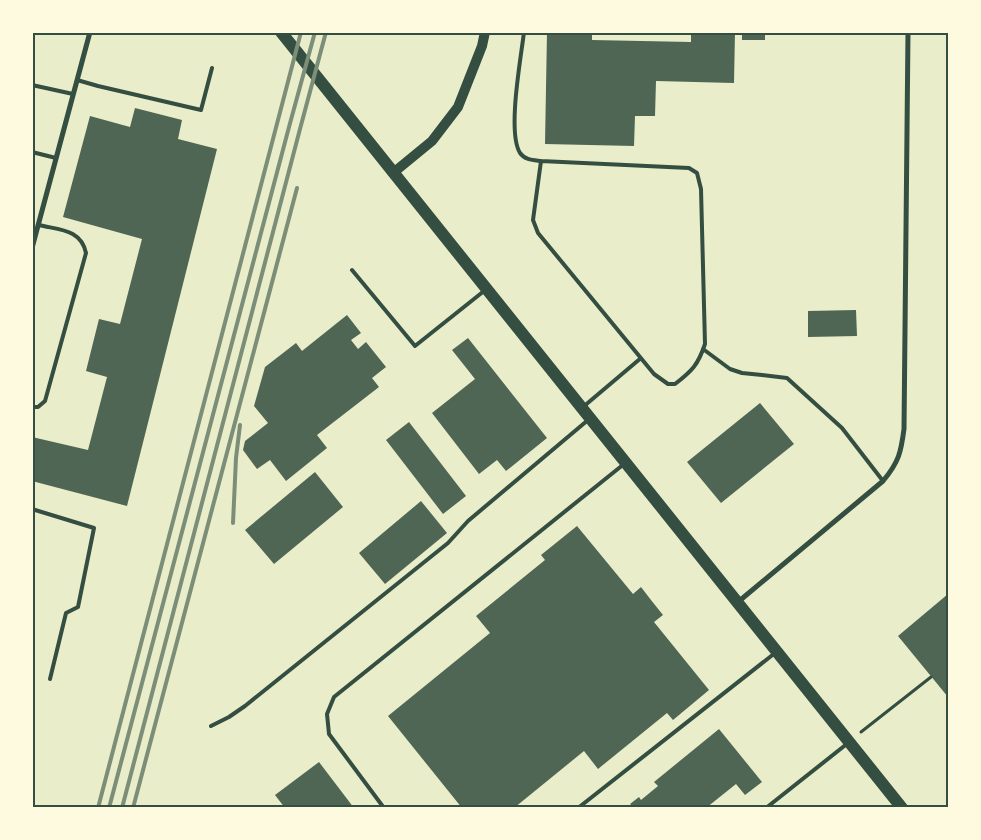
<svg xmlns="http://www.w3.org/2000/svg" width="981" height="840" font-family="'Work Sans',sans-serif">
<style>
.building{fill:#4f6655}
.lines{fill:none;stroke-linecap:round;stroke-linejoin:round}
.path{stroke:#344e41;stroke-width:3}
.service{stroke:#344e41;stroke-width:4}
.minor{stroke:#344e41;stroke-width:5}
.secondary{stroke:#344e41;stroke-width:10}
.primary{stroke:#344e41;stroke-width:12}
.rail{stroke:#7c8e77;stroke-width:4}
.neatline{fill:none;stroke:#344e41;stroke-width:2}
</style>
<rect width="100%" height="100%" fill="#e9edc9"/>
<path class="building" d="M547,32H592V40L691,42V32H735L734,83L656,81L655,116H635L634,146L545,144Z
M742,32H765V40H742Z
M135,108L182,120L178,139L217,149L127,506L32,481V437L88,450L107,377L86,371L99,319L120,324L142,239L63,217L90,116L130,127Z
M856,310L857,336L808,337V311Z
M347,315L361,333L351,340L358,349L366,342L386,367L372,378L379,387L317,435L327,448L286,481L270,460L257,469L243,450L245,441L268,423L254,406L265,367L296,343L302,351Z
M468,338L547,438L506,471L497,460L479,474L432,413L475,379L452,350Z
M760,403L794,444L721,503L687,462Z
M409,422L466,496L443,514L386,440Z
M315,472L343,507L274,564L245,530Z
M421,501L447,533L385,584L359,553Z
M577,526L633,594L641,587L651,600L663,615L654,622L709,690L673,720L667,713L598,769L584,751L514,808H462L388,716L490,633L476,616L545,560L541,555Z
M948,594V697L898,636Z
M719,729L762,782L745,795L736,784L706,808H631L632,806L630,804L639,797L641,800L658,786L654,782Z
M319,762L354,808H285L275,795Z"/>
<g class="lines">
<path class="path" d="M861,732L931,677"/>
<path class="service" d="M524,32C521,58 507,132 520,153C525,160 533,160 541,161L689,168L697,173L701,189L705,344C698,365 692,371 675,384H668L654,374L538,233L533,220L541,161
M77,80L98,86L201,110L212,68
M32,85L73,94
M32,152L56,158
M352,270L415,346L484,291
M703,349L730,369L742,373L762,375L787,378L842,428L883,481
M32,407H38L45,401L86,253C81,229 59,230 39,225
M583,407L641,358
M32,509L94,528L78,607L66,613L50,679
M211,726L229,717L245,706L448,543L468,521L588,420
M384,808L329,734L327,714L334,697L624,464
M578,808L775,653
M766,808L848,743"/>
<path class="minor" d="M32,248L90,32
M738,602L883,481C899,462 901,452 904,429L908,32"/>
<path class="secondary" d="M393,173L432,141L458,107L482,46L485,32"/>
<path class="primary" d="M281,32L902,808"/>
<path class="rail" d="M233,523L236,458L240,425
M98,808L301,32
M109,808L289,127L315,32
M122,808L300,129L326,32
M133,808L297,188"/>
</g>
<rect width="981" height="840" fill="none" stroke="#fefae0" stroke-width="68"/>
<rect x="34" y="34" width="913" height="772" class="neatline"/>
</svg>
